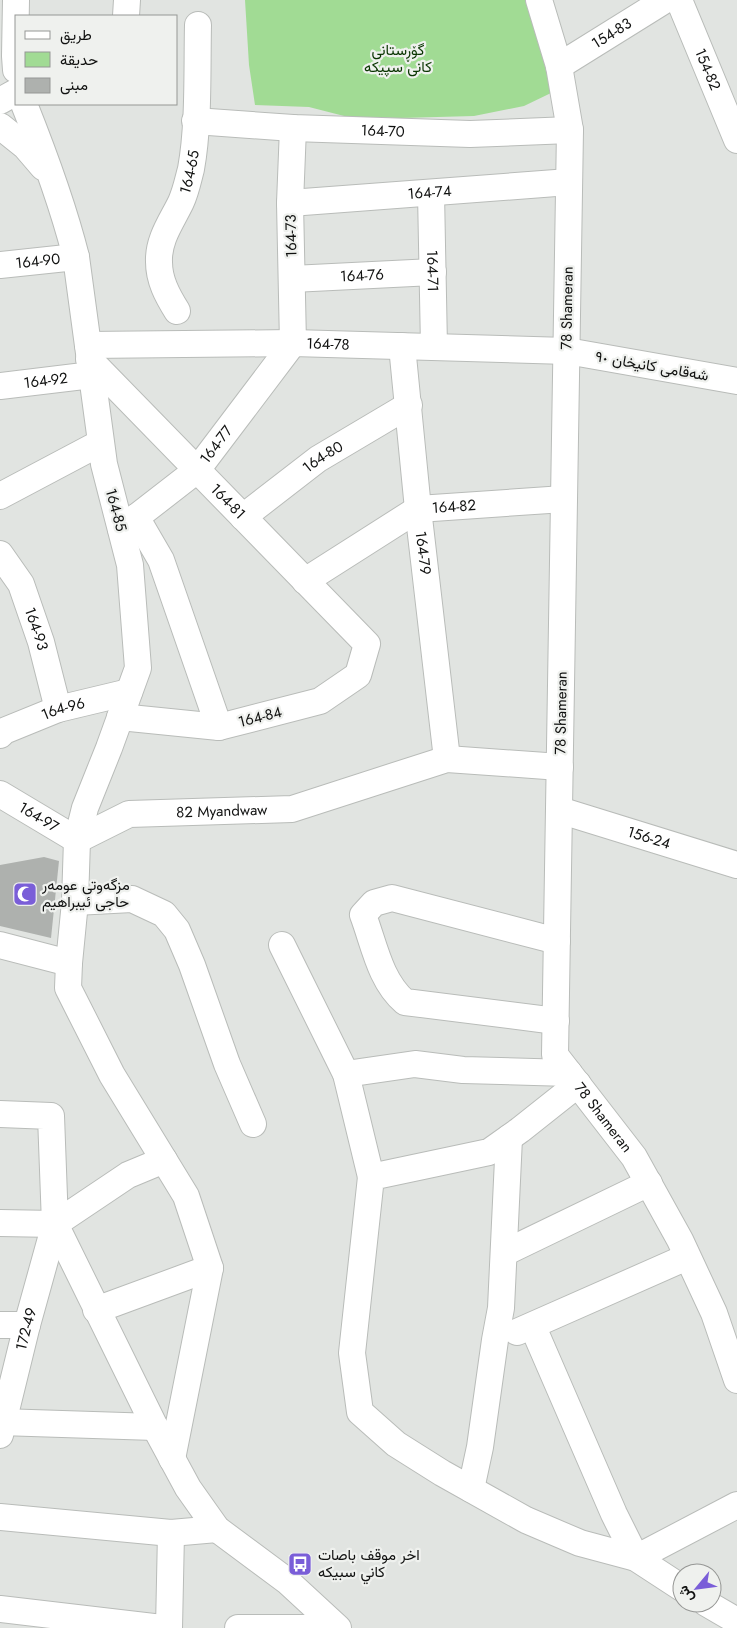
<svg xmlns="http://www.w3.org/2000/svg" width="737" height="1628" font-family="Jost,Vazirmatn,sans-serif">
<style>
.green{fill:#a1db94}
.building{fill:#aeb1ae}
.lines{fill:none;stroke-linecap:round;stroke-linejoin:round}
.minor-casing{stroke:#b9bcb9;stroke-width:28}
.minor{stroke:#fff;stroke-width:26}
.labels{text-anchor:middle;stroke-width:4.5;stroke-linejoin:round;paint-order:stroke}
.street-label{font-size:15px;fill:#101110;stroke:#eff1ee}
.park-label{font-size:15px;fill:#093500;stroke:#eff1ee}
.poi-label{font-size:15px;fill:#101110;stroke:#eff1ee;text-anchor:start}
</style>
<rect width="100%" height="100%" fill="#e1e4e1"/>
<path class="green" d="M245,0H527L545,58L551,93L524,106L474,116L401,118L348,117L309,107L255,105L249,65Z"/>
<path class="building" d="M44,857L59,861L51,938L0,926V865Z"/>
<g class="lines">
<g class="minor-casing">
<g id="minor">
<path id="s1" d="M539,0L559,66L570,130L555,1055L634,1157L680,1240L714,1313L737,1380"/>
<path id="s2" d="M679,0L737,140"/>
<path d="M126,16L127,0"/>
<path id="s3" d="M559,66L665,0"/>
<path d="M16,70L15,56L16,0"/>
<path d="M0,101L16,92"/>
<path id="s4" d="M195,121L293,128L470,134L570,130"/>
<path d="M0,126L25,146L43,167"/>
<path id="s5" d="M431,193L434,347"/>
<path id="s6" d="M290,203L569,182"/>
<path id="s7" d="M0,265L76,257"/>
<path id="s8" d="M292,279L433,272"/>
<path id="s9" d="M177,311C167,295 159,280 159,262C158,239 172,221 181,202C186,191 188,180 191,169C199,125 197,70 198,25"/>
<path id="s10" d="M88,345L293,343L567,351L737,381"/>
<path id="s11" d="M402,346L418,509L447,759"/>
<path id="s12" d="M89,359L367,644L358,675L320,701L219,727L120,717"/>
<path id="s13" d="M0,386L92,375"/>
<path d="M0,496L100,443"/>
<path d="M136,517L161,560L219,727"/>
<path id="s14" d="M243,517L318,459L409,405"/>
<path id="s15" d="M121,529L197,470L293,343L290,203L293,128"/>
<path id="s16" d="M0,554L21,584L41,642L58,709"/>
<path id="s17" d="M305,581L418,509L564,499"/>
<path id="s18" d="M0,735L4,731L58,709L129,692"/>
<path id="s19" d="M0,794L77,840"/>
<path id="s20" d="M559,810L737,865"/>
<path id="s21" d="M77,840L129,814L292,809L447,759L560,767"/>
<path d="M75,902L132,899L164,914L177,930L192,965L227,1064L253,1124"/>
<path d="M0,945L69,963L75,902L77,840L85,808L109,748L138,668L130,565L104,464L76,257C63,205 44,154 24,104"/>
<path d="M282,945L346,1074L371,1177"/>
<path d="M69,963L68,988L112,1075L186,1196L210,1268L172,1459"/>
<path d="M556,1021L405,1002C380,981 374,944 363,915L374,903L392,898L557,941"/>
<path d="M346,1074L415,1064L463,1070L569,1073"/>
<path d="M578,1084L520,1130L489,1152L371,1177L352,1353L360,1412L396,1444L442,1473L526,1520L580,1543L636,1558L682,1588"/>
<path d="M0,1114L51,1116L55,1224L155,1427L188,1488L217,1529L287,1581L338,1628"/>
<path d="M0,1223L55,1224L128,1175L164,1160"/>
<path d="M504,1253L649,1183"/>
<path d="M96,1310L210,1268"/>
<path d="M0,1325H27"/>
<path d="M533,1327L614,1514L636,1558L737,1505"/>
<path d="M517,1332L687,1257"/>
<path d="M0,1422L155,1427"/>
<path id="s22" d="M0,1435L27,1325L55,1224"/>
<path d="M471,1489L480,1447L495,1340L501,1308L509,1138"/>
<path d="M0,1517L171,1533L217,1529"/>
<path d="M706,1603L737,1621"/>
<path d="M0,1609L162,1628"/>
<path d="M169,1628L171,1533"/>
<path d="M238,1628H318"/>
</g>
</g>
<use href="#minor" class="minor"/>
</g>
<defs>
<g id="mosque-square" transform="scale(1.25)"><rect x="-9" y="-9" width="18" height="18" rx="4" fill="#7a5ed8" stroke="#eff1ee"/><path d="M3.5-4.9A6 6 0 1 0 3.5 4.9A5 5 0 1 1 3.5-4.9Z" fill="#fff"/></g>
<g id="bus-square" transform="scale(1.25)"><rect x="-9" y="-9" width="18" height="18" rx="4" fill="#7a5ed8" stroke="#eff1ee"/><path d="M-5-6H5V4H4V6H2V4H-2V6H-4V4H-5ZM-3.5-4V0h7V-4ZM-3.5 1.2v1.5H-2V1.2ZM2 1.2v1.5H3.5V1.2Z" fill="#fff"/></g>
</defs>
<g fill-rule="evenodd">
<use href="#mosque-square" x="25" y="894"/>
<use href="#bus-square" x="300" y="1564"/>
</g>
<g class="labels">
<g class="street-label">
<text dy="5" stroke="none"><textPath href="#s3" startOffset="62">154-83</textPath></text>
<text dy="5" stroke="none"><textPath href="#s2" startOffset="75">154-82</textPath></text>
<text dy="5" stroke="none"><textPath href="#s4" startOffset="188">164-70</textPath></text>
<text dy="5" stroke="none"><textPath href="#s9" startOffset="149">164-65</textPath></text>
<text dy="5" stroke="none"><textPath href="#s6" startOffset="140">164-74</textPath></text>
<text transform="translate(291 236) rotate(-91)" y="5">164-73</text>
<text dy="5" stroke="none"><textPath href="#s7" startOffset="38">164-90</textPath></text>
<text dy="5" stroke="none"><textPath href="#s5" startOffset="78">164-71</textPath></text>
<text dy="5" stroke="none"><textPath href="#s8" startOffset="70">164-76</textPath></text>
<text transform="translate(567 308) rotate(-89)" y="5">78 Shameran</text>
<text dy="5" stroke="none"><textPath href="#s10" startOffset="240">164-78</textPath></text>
<text transform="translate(652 366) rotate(10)" y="5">شەقامی کانیخان ٩٠</text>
<text dy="5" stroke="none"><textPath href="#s13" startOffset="46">164-92</textPath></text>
<text dy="5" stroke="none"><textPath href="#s15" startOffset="128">164-77</textPath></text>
<text dy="5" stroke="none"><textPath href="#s14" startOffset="100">164-80</textPath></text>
<text dy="5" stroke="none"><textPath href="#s12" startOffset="199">164-81</textPath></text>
<text dy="5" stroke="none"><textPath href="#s17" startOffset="170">164-82</textPath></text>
<text transform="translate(116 510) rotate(75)" y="5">164-85</text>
<text dy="5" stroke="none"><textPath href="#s11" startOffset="208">164-79</textPath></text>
<text dy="5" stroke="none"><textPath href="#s16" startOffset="84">164-93</textPath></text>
<text dy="5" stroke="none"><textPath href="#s18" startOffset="69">164-96</textPath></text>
<text transform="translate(561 713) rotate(-89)" y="5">78 Shameran</text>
<text transform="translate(260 717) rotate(-14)" y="5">164-84</text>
<text dy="5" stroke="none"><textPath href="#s21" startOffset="151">82 Myandwaw</textPath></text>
<text dy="5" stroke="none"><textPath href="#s19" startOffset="45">164-97</textPath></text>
<text dy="5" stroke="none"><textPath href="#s20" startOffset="94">156-24</textPath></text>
<text dy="5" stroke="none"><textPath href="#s1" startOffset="1138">78 Shameran</textPath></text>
<text dy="5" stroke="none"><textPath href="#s22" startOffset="109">172-49</textPath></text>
</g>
<g class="park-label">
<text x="398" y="55">گۆڕستانی<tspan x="398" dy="17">کانی سپیکە</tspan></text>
</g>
<g class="poi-label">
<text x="42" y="890">مزگەوتی عومەر<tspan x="42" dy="17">حاجی ئیبراهیم</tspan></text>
<text x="318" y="1560">اخر موقف باصات<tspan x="318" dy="17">كاني سبيكه</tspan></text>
</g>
</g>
<rect x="15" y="15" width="162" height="90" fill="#eff1ee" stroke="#969795"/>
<rect x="25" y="31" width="25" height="8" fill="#ffffff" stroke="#969795"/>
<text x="60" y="40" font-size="15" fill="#101110">طريق</text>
<rect x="25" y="52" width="25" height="15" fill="#a1db94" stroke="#969795"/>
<text x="60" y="65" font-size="15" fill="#101110">حديقة</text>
<rect x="25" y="78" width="25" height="15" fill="#aeb1ae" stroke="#969795"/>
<text x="60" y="90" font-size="15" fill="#101110">مبنى</text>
<g transform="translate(697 1588) rotate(241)"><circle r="24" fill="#eff1ee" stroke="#969795"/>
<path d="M0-4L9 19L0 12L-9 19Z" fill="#7a5ed8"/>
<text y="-8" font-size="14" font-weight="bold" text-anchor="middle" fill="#101110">ش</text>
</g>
</svg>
